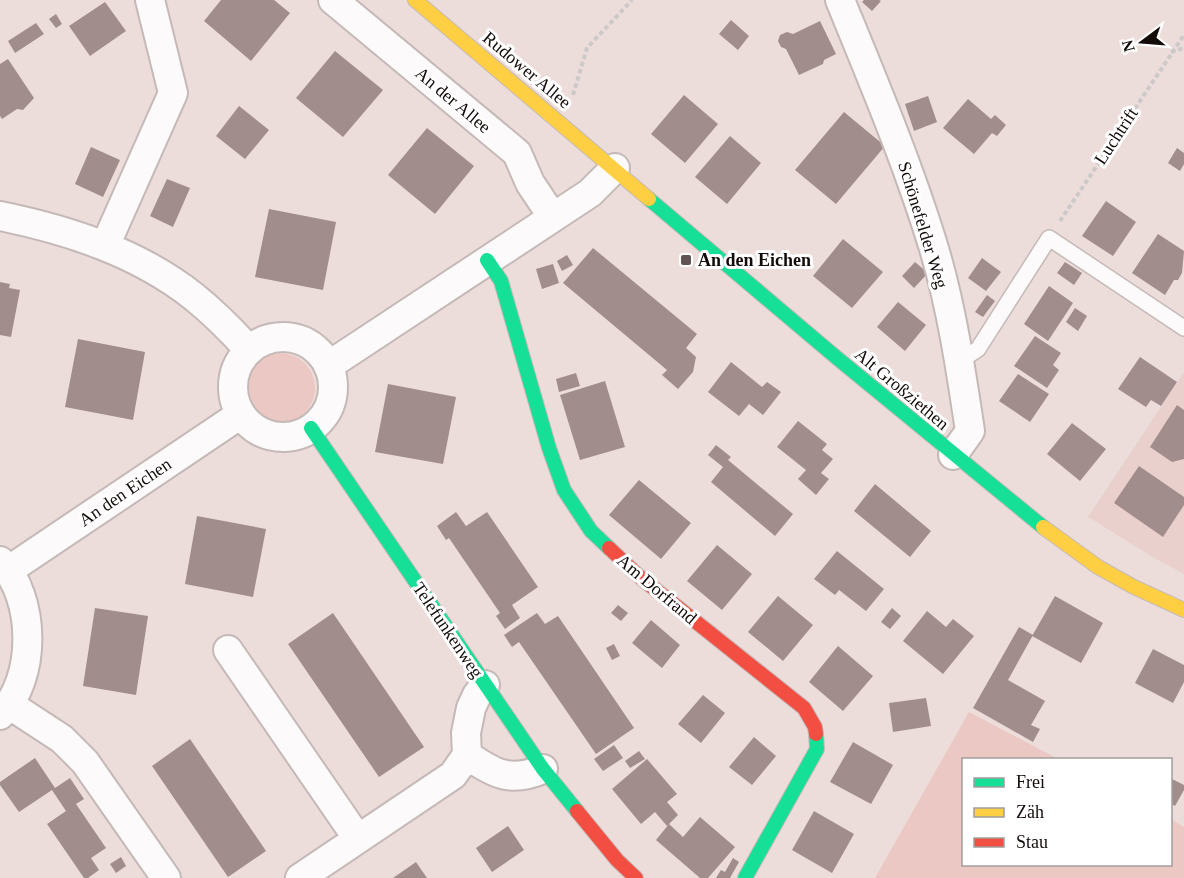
<svg xmlns="http://www.w3.org/2000/svg" width="1184" height="878" font-family="Georgia,serif">
<style>
.built{fill:#ead0cc}
.green{fill:#ebc8c3}
.building{fill:#a18d8b}
.lines{fill:none;stroke-linecap:round;stroke-linejoin:round}
.lane-casing{stroke:#c5b9b7;stroke-width:18}
.street-casing{stroke:#c5b9b7;stroke-width:32}
.fast-casing{stroke:#c5b9b7;stroke-width:16}
.slow-casing{stroke:#c5b9b7;stroke-width:16}
.jam-casing{stroke:#c5b9b7;stroke-width:16}
.path{stroke:#cdc9c9;stroke-width:4;stroke-dasharray:4.5 3;stroke-linecap:butt}
.lane{stroke:#fcfafa;stroke-width:15}
.street{stroke:#fcfafa;stroke-width:28}
.fast{stroke:#16e098;stroke-width:14}
.slow{stroke:#ffcf43;stroke-width:14}
.jam{stroke:#f24e42;stroke-width:14}
.poi-dot{fill:#5f5453;stroke:#fff;stroke-width:2}
.labels{text-anchor:middle;stroke-width:6;stroke-linejoin:round;paint-order:stroke}
.street-label{font-size:18px;fill:#130b0a;stroke:#fff}
.poi-label{font-size:18px;font-weight:bold;fill:#130b0a;stroke:#fff;text-anchor:start}
</style>
<rect width="100%" height="100%" fill="#ecdddb"/>
<path class="built" d="M1184,372V574L1156,559L1088,517Z"/>
<path class="green" d="M245 388a35 35 0 1 1 70 0a35 35 0 1 1-70 0Z
M969,712L1058,759L964,760V864H1170L1171,819L1184,827V878H875Z"/>
<path class="building" d="M221,0H274L290,13L251,61L204,21Z
M864,0H879L881,1L872,11L862,2Z
M105,2L126,31L90,56L69,26Z
M56,14L62,24L56,28L49,19Z
M731,20L749,36L738,50L719,34Z
M820,21L836,54L824,60L823,64L799,75L786,49L781,47L778,41L780,35L787,32L793,34Z
M36,23L44,34L15,53L8,41Z
M335,51L383,90L343,137L296,98Z
M8,59L34,98L23,110L17,109L2,119L0,116V64Z
M684,95L718,124L685,163L651,134Z
M928,96L937,122L914,131L905,104Z
M968,99L991,119L995,115L1006,125L997,136L992,133L974,154L943,128Z
M239,106L269,130L245,159L216,136Z
M844,112L885,146L836,204L795,170Z
M427,128L474,166L435,214L388,175Z
M730,136L761,163L727,204L695,177Z
M91,147L120,160L103,197L75,184Z
M1177,148L1184,153V164L1180,171L1168,163Z
M167,179L190,188L173,227L150,216Z
M1106,201L1136,222L1113,256L1082,236Z
M269,209L336,222L323,290L255,277Z
M1158,234L1184,251L1182,273L1178,280H1174L1165,295L1132,273Z
M843,239L883,272L852,308L813,276Z
M593,248L697,334L686,348L696,357L693,372L678,389L662,375L667,370L563,283Z
M567,255L573,265L562,271L557,261Z
M982,258L1001,272L986,291L968,278Z
M915,262L928,273L914,288L902,276Z
M1065,262L1082,273L1074,285L1057,273Z
M553,264L559,283L542,289L536,269Z
M0,282L10,284L9,288L20,290L11,337L0,335Z
M1049,286L1073,303L1048,341L1024,324Z
M987,295L995,301L983,317L975,312Z
M898,302L926,325L905,351L877,327Z
M1075,308L1087,316L1078,331L1066,322Z
M1035,336L1061,353L1053,365L1059,370L1047,388L1014,366Z
M78,339L145,352L133,420L65,407Z
M1140,357L1177,382L1161,406L1151,400L1146,407L1118,389Z
M731,362L762,387L767,382L781,392L763,415L749,404L739,416L708,392Z
M576,373L580,386L559,392L556,379Z
M1018,374L1049,394L1030,422L999,401Z
M605,381L625,447L580,460L560,395Z
M388,384L456,397L443,464L375,452Z
M1177,405L1184,410V459L1172,462L1150,447Z
M798,421L827,444L822,450L833,459L821,473L829,479L816,495L798,479L806,470L777,447Z
M1072,423L1106,449L1080,481L1047,454Z
M716,445L731,457L728,460L793,514L775,536L711,482L723,467L708,455Z
M1139,466L1184,497V505L1163,537L1114,503Z
M639,480L691,523L661,559L609,515Z
M875,484L931,531L910,557L854,511Z
M456,512L466,526L487,512L538,587L512,605L520,618L505,629L496,616L500,613L449,538L446,540L437,526Z
M197,516L266,529L253,597L185,584Z
M717,545L752,574L722,610L687,581Z
M837,551L884,589L866,611L839,590L835,595L814,579Z
M778,596L813,625L783,661L748,632Z
M1055,596L1103,623L1081,663L1032,636Z
M618,605L628,613L621,621L611,613Z
M95,608L148,616L136,695L83,686Z
M892,608L901,616L890,629L881,622Z
M927,611L946,627L953,619L974,636L943,674L903,641Z
M333,613L424,747L379,777L288,644Z
M537,613L545,624L558,616L634,728L596,754L519,642L512,647L504,635Z
M651,620L680,645L662,668L632,643Z
M1019,627L1033,635L1008,680L1045,701L1031,725L1040,729L1033,742L973,708Z
M614,644L620,656L612,660L606,648Z
M838,646L873,676L843,711L809,682Z
M1153,649L1184,665V682L1173,703L1135,683Z
M703,695L725,713L701,743L678,724Z
M926,698L931,726L893,732L889,703Z
M754,737L776,756L752,785L729,767Z
M190,739L266,851L228,877L152,766Z
M853,742L893,765L871,804L830,782Z
M614,745L623,758L603,771L594,759Z
M639,751L645,759L630,768L625,761Z
M35,758L55,788L70,778L84,799L76,804L106,848L91,858L99,870L88,878H84L47,824L66,811L52,790L19,812L0,785V782Z
M647,759L677,794L667,802L678,815L667,826L655,812L641,824L612,789Z
M1170,778L1184,785V790L1175,806L1170,803Z
M814,811L854,834L832,873L792,850Z
M700,817L735,847L708,878H700L656,840L669,824L683,837Z
M508,826L524,850L492,872L476,848Z
M121,857L126,866L116,873L110,864Z
M733,858L739,862L730,878H716L721,870L725,872Z
M416,862L427,878H393Z"/>
<g class="lines">
<g class="lane-casing">
<path id="lane" d="M960,361L978,349L1049,238L1184,328"/>
</g>
<g class="street-casing">
<path id="street" d="M333,0L517,153L530,183L552,216
M840,0C874,83 909,166 935,252C952,310 961,371 970,431L953,455
M0,216C68,230 137,252 193,296C213,312 232,331 249,350
M105,246L173,93L150,0
M233 387a50 50 0 1 1 100 0a50 50 0 1 1-100 0Z
M328,366L590,193L615,168
M0,561C36,597 37,679 0,715
M9,570L241,414
M228,650L358,839
M10,705L62,739L85,762L166,878
M467,755C494,774 511,783 543,769
M300,878L453,775L467,755L466,733L471,708L477,695L485,685"/>
</g>
<g class="fast-casing">
<path id="fast" d="M649,199L837,358L1043,527
M487,260L501,281L549,448L564,490L591,531L609,548
M311,428L543,769L577,811
M745,878L817,749L816,734"/>
</g>
<g class="slow-casing">
<path id="slow" d="M415,0L649,199
M1043,527L1098,567L1134,587L1184,610"/>
</g>
<g class="jam-casing">
<path id="jam" d="M609,548L641,578L804,708L815,727L816,734
M577,811L617,860L636,878"/>
</g>
<path class="path" d="M1171,52L1184,48
M573,95L587,48L632,0
M1060,221L1184,35"/>
<use href="#lane" class="lane"/>
<use href="#street" class="street"/>
<use href="#fast" class="fast"/>
<use href="#slow" class="slow"/>
<use href="#jam" class="jam"/>
</g>
<rect class="poi-dot" x="680" y="254" width="12" height="12" rx="3"/>
<g class="labels">
<g class="street-label">
<text transform="translate(527 70) rotate(40)" y="6">Rudower Allee</text>
<text transform="translate(453 100) rotate(40)" y="6">An der Allee</text>
<text transform="translate(1116 136) rotate(-57)" y="6">Luchtrift</text>
<text transform="translate(923 225) rotate(73)" y="6">Schönefelder Weg</text>
<text transform="translate(902 389) rotate(40)" y="6">Alt Großziethen</text>
<text transform="translate(125 492) rotate(-34)" y="6">An den Eichen</text>
<text transform="translate(657 589) rotate(40)" y="6">Am Dorfrand</text>
<text transform="translate(448 630) rotate(56)" y="6">Telefunkenweg</text>
</g>
<g class="poi-label">
<text x="698" y="266">An den Eichen</text>
</g>
</g>
<rect x="962" y="758" width="210" height="108" fill="#ffffff" stroke="#a19d9d" stroke-width="1.5"/>
<rect x="974" y="778" width="30" height="9" fill="#16e098" stroke="#a19d9d" stroke-width="1.5"/>
<text x="1016" y="788" font-size="18" fill="#130b0a">Frei</text>
<rect x="974" y="808" width="30" height="9" fill="#ffcf43" stroke="#a19d9d" stroke-width="1.5"/>
<text x="1016" y="818" font-size="18" fill="#130b0a">Zäh</text>
<rect x="974" y="838" width="30" height="9" fill="#f24e42" stroke="#a19d9d" stroke-width="1.5"/>
<text x="1016" y="848" font-size="18" fill="#130b0a">Stau</text>
<g transform="translate(1142 42) rotate(254)" stroke="#ffffff" stroke-width="4.5" paint-order="stroke">
<path d="M0-4.5L10 22L0 15L-10 22Z" fill="#130b0a"/>
<text y="-9" font-size="16" font-weight="bold" text-anchor="middle" fill="#130b0a">N</text>
</g>
</svg>
